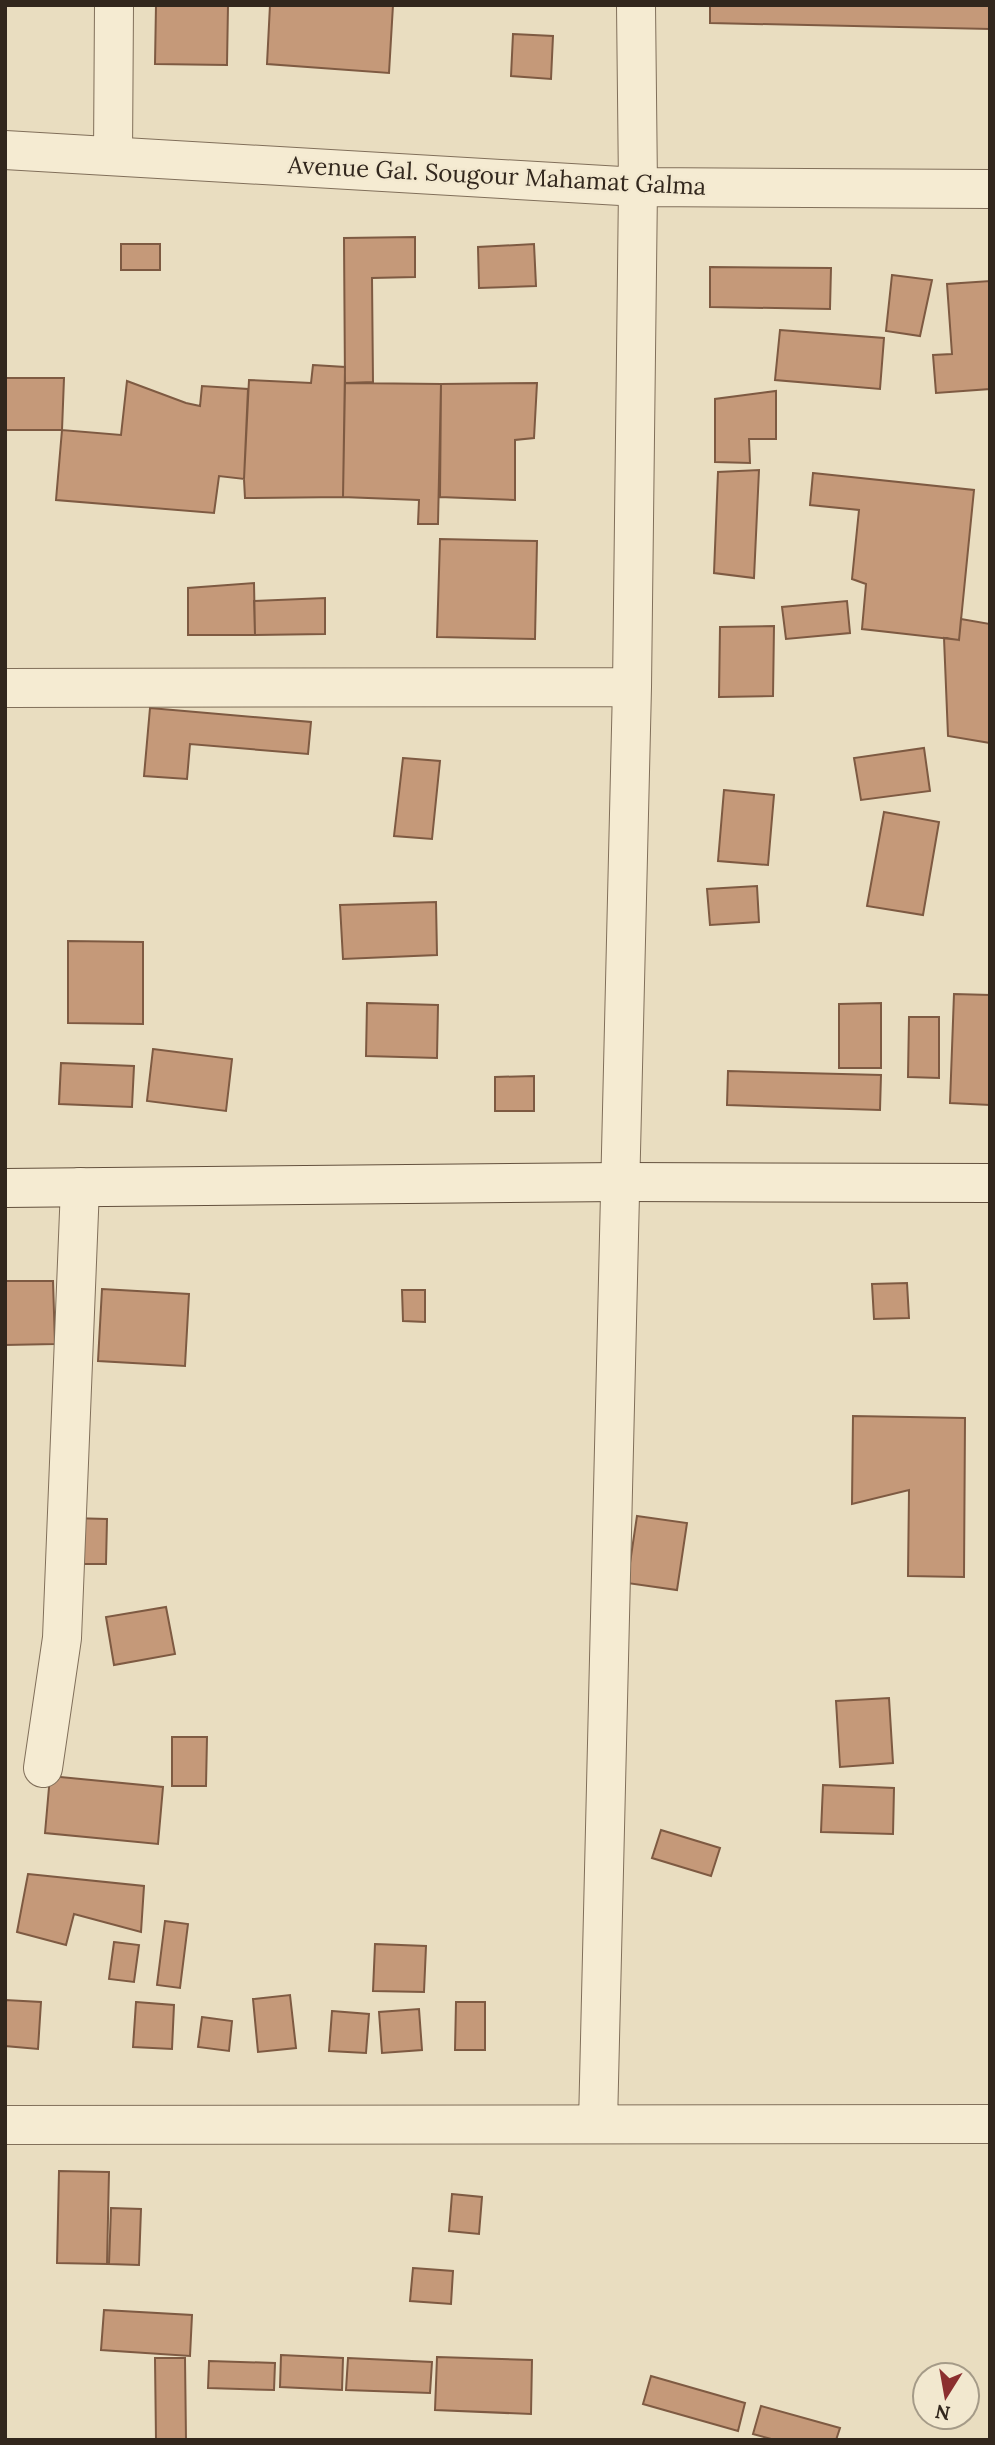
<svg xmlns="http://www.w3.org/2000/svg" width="995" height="2445" font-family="Lora,serif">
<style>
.building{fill:#c59979;stroke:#7e5a42;stroke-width:2}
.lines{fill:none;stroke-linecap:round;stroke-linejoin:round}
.minor-casing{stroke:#816f5a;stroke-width:40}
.secondary-casing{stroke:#63503d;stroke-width:40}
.minor{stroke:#f5ebd2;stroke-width:38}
.secondary{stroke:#f5ebd2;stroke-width:38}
.labels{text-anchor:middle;stroke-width:5;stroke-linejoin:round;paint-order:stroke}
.street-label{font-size:24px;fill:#32271d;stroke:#f2e8cf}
</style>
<rect width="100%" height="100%" fill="#e9ddc0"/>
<path class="building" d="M156,5H228L227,65L155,64Z
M270,5H393L389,73L267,64Z
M710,5H990V29L710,23Z
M513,34L553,36L551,79L511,76Z
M415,237V277L372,278L373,382L345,383L344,238Z
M121,244H160V270H121Z
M534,244L536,286L479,288L478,247Z
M710,267L831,268L830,309L710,307Z
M892,275L932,280L920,336L886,331Z
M990,281V389L936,393L933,355L952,354L947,284Z
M780,330L884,338L880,389L775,380Z
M313,365L345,367L343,497L245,498L244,479L249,380L311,383Z
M5,378H64L62,430H5Z
M127,381L186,403L200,406L202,386L248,389L244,479L219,476L214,513L56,500L62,430L121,435Z
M345,383L441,384L438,524H418L419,500L343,497Z
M537,383L534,438L515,440V500L440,497L441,384Z
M776,391V439H749L750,463L715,462V399Z
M759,470L754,578L714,573L718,472Z
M813,473L974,490L959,640L862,629L866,584L852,579L859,510L810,505Z
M440,539L537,541L535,639L437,637Z
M254,583L255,635H188V588Z
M325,598V634L255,635L254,601Z
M847,601L850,633L786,639L782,607Z
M961,619L990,624V743L948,736L944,638L959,640Z
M774,626L773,696L719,697L720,627Z
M150,708L311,722L308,754L190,744L187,779L144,776Z
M924,748L930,791L861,800L854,758Z
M403,758L440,761L432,839L394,836Z
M724,790L774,795L768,865L718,861Z
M884,812L939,822L923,915L867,906Z
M757,886L759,922L710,925L707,889Z
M436,902L437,955L343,959L340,905Z
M68,941L143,942V1024L68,1023Z
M954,994L990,995V1105L950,1103Z
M367,1003L438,1005L437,1058L366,1056Z
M881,1003V1068H839V1004Z
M909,1017H939V1078L908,1077Z
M153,1049L232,1059L226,1111L147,1101Z
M61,1063L134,1066L132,1107L59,1104Z
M728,1071L881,1075L880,1110L727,1105Z
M534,1076V1111H495V1077Z
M5,1281H53L55,1344L5,1345Z
M907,1283L909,1318L874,1319L872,1284Z
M102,1289L189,1294L185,1366L98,1361Z
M402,1290H425V1322L403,1321Z
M853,1416L965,1418L964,1577L908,1576L909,1490L852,1504Z
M637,1516L687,1523L677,1590L627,1583Z
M70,1518L107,1519L106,1564H69Z
M166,1607L175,1654L114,1665L106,1617Z
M889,1698L893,1763L840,1767L836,1701Z
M172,1737H207L206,1786H172Z
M50,1776L163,1787L158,1844L45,1833Z
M823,1785L894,1788L893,1834L821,1832Z
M661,1830L720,1848L711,1876L652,1858Z
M28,1874L144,1886L141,1932L74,1914L66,1945L17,1932Z
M165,1921L188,1924L180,1988L157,1985Z
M114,1942L139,1945L134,1982L109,1979Z
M375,1944L426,1946L424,1992L373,1991Z
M290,1995L296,2048L258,2052L253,1999Z
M5,2000L41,2002L38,2049L5,2046Z
M136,2002L174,2005L172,2049L133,2047Z
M456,2002H485V2050H455Z
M419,2009L422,2050L382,2053L379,2012Z
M332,2011L369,2014L366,2053L329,2051Z
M202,2017L232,2021L229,2051L198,2047Z
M59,2171L109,2172L107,2264L57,2263Z
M452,2194L482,2197L479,2234L449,2231Z
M111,2208L141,2209L139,2265L109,2264Z
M413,2268L453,2271L451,2304L410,2301Z
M104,2310L192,2315L190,2356L101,2350Z
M281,2355L343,2358L342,2390L280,2387Z
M437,2357L532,2360L531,2414L435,2410Z
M155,2358H185L186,2440H156Z
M348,2358L432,2362L430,2393L346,2390Z
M209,2361L275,2363L274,2390L208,2388Z
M651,2376L745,2403L738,2431L643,2404Z
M761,2406L840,2428L836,2440H775L753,2434Z"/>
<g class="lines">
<g class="minor-casing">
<path id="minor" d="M5,150L638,187L990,189
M113,155L114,5
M5,688L632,687
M43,1768L62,1638L80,1187
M598,2124L632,687L638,187L636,5
M5,2125L990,2124"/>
</g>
<g class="secondary-casing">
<path id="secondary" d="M5,1188L620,1182L990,1183"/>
</g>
<use href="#minor" class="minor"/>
<use href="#secondary" class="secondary"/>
</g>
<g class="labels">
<g class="street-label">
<text transform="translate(497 176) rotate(3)" y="8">Avenue Gal. Sougour Mahamat Galma</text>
</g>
</g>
<rect width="995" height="2445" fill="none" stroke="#32271d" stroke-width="14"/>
<g transform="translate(946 2396) rotate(191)"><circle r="33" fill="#f2e8cf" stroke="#a59b88" stroke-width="2"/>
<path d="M0-5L12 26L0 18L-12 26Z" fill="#8b2f2f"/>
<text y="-10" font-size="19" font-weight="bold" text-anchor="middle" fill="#32271d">N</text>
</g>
</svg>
